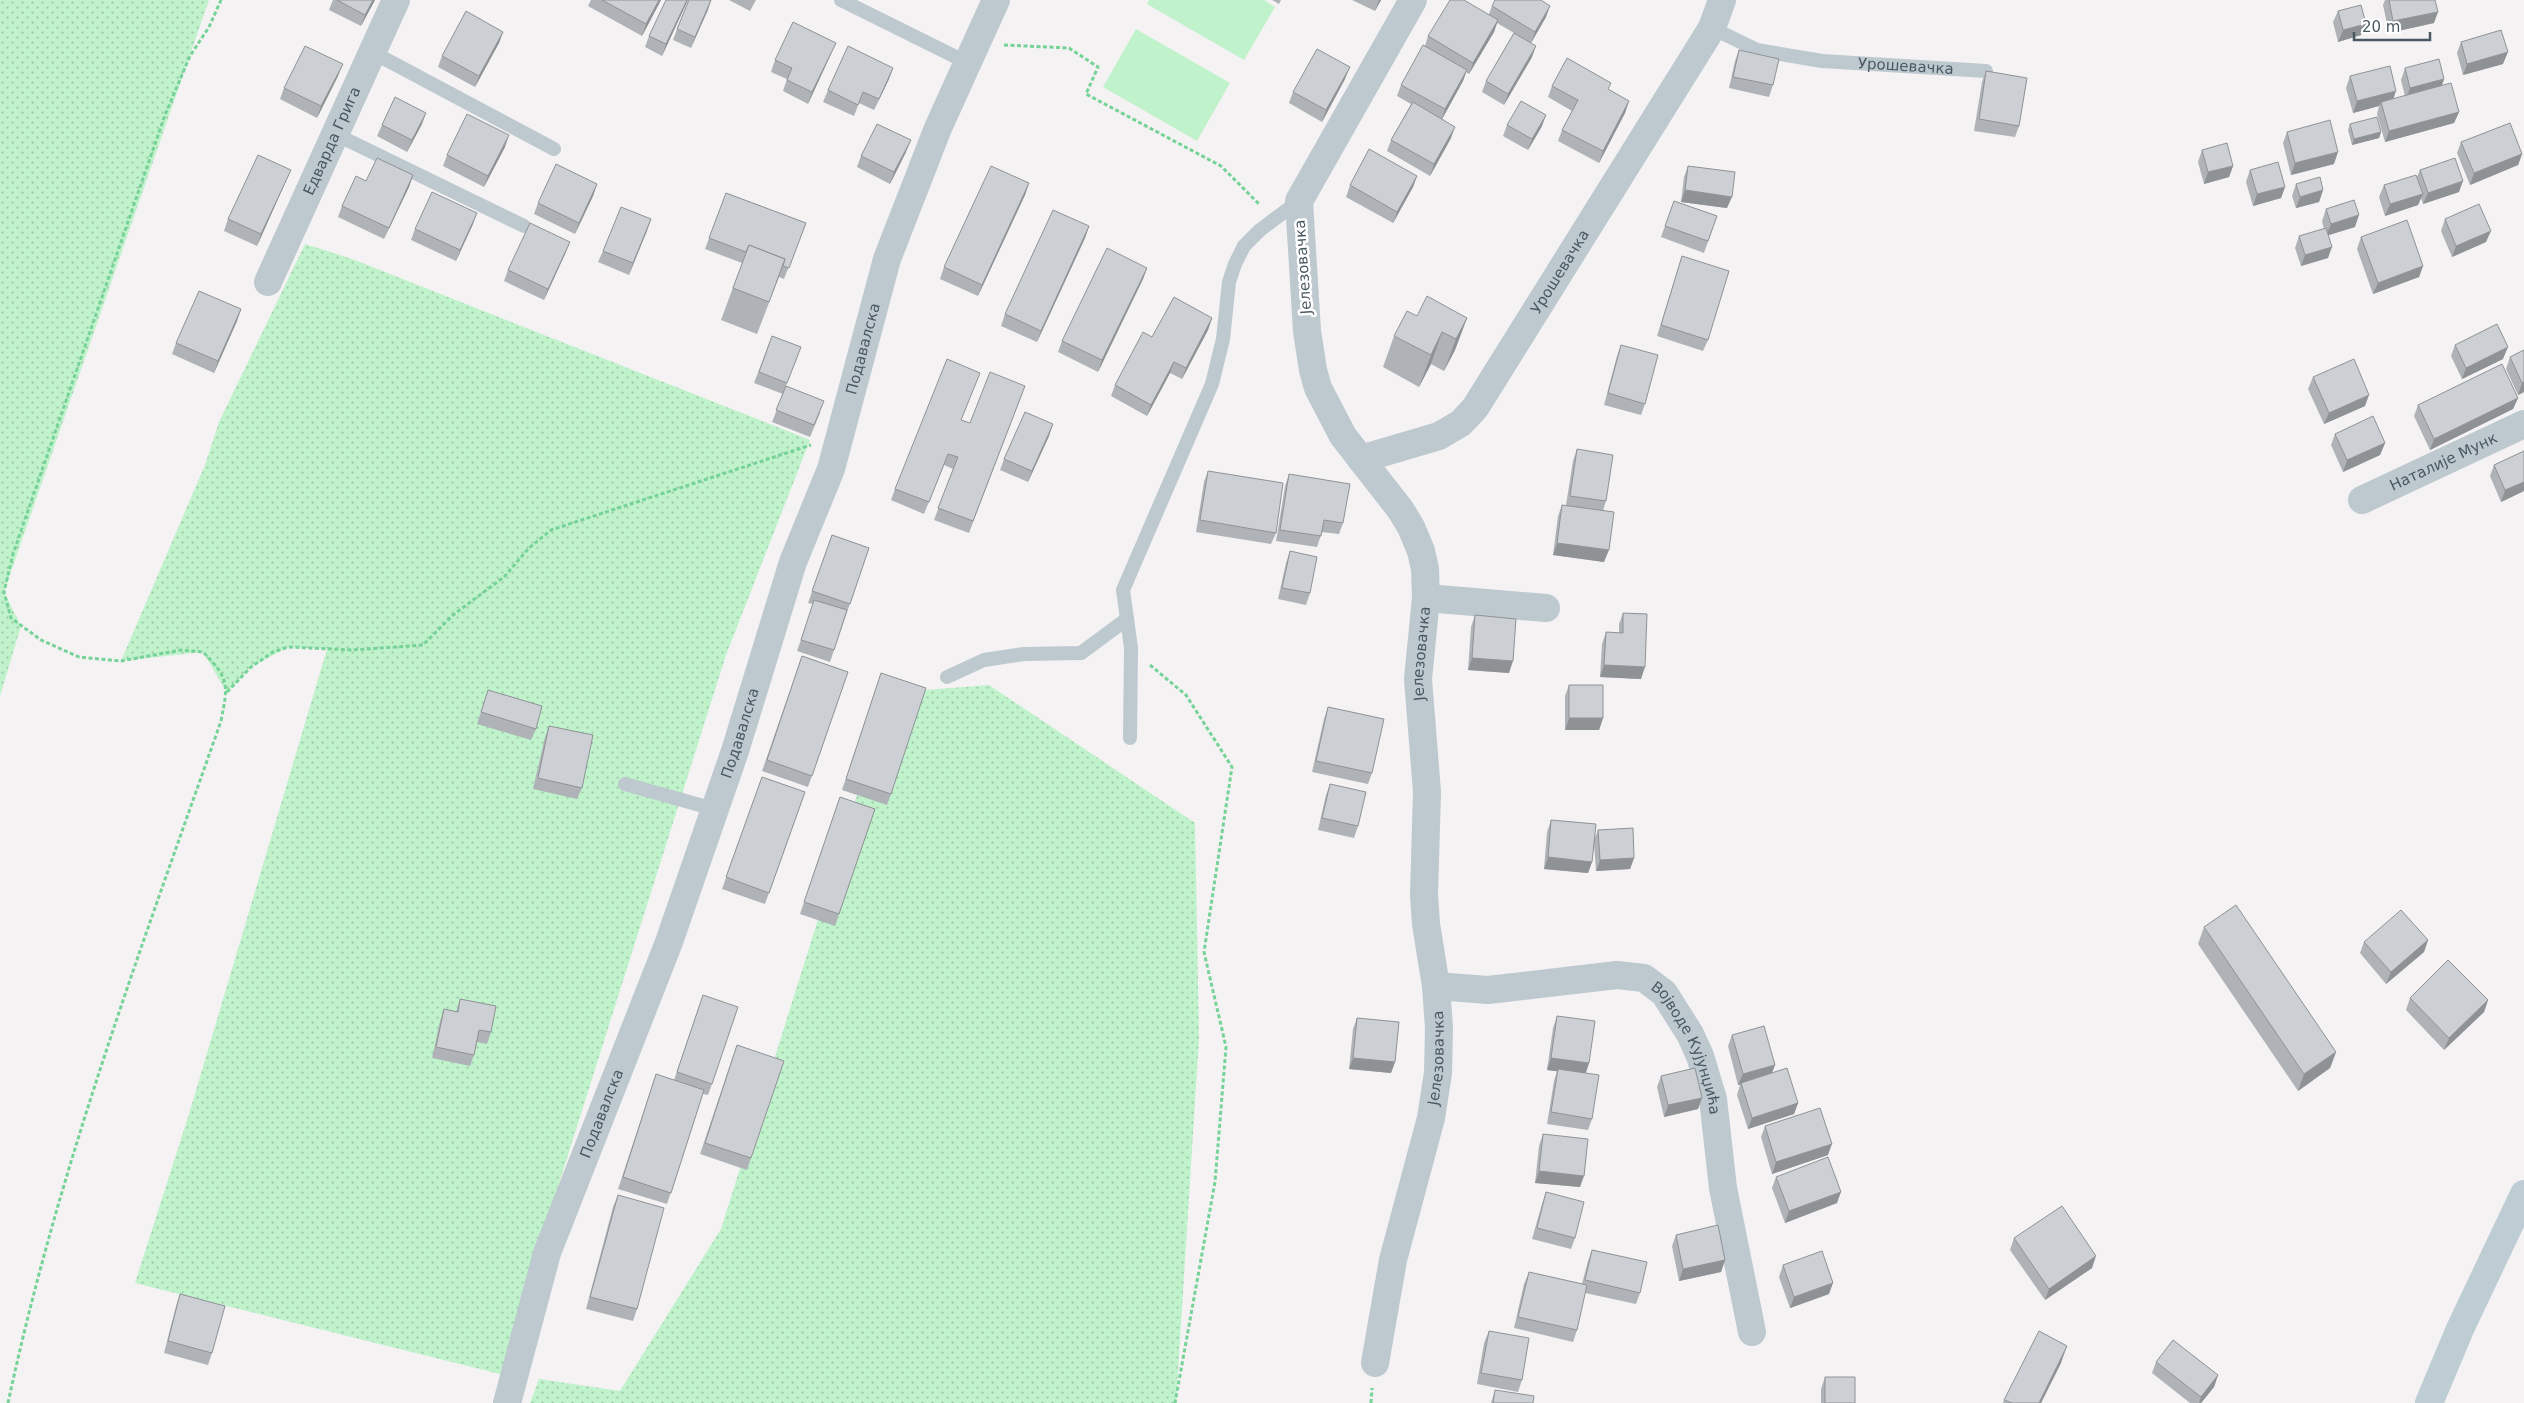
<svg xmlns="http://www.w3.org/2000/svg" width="2524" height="1403" font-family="'DejaVu Sans',sans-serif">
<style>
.grass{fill:url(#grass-dots)}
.park{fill:#c0f2cc}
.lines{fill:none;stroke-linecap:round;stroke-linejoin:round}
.path{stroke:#76d397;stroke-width:3;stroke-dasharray:4 2.5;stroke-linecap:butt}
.service{stroke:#bdc9cf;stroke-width:14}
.minor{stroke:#bdc9cf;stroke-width:28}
.secondary{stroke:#beccd4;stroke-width:28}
.wall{fill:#afb3b7}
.shaded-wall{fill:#8f9295}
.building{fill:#ccd0d5;stroke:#8f9295}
.labels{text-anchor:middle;stroke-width:5;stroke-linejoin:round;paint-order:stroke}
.street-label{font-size:15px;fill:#495961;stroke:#fff}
</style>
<defs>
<pattern id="grass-dots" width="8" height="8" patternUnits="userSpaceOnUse" patternTransform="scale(1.25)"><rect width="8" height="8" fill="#c0f2cc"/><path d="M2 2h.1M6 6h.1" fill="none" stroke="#9ec7a9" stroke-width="1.8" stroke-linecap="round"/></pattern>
</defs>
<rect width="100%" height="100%" fill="#f4f2f3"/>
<path class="grass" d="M0,0H209L4,592L21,626L0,696Z
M305,244L352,259L810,440L726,655L531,1272L504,1375L135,1283L189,1114L327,649L288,647L251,667L227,693L203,652L121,661L205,465L219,422Z
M989,685L1195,823L1199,1038L1176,1403H530L539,1379L620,1391L721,1229L889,693Z"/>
<path class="park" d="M1149,0H1264L1275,7L1244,60L1147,4Z
M1136,29L1230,83L1197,141L1103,87Z"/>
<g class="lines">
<path class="path" d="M1004,45L1069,48L1098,67L1086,94L1221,166L1260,205
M1150,665L1186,695L1232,767L1204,952L1226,1047L1215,1182L1175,1403
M227,692L251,667L273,652L288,647L352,650L423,645L453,615L504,577L529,548L551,530L811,445
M8,1403C58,1169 142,946 221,721C228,685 230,679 203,652L181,650L121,661L79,657L41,640L11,618L4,592L13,554L165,115L190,56L209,27L221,0
M1371,1403L1372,1388"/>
<g class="service">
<path d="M841,0L968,63"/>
<path id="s1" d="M1712,28L1757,50L1822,61L1986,71"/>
<path d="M372,52L554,149"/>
<path d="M335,134L524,226"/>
<path d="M947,677L984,660L1024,654L1081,653L1127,619"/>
<path d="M1130,738L1131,648L1123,590L1212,384L1223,339L1229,282L1235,264L1244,246L1260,230L1299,201"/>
<path d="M625,784L714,809"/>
</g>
<g class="minor">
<path id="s2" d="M268,282L396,0"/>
<path id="s3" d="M1361,459L1439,436L1461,423L1475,408L1712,28L1722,0"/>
<path id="s4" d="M2362,500L2524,424"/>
<path d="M1426,598L1546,608"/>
<path id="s5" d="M1436,986L1488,990L1617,975L1644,978L1664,993L1690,1034L1700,1056L1713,1099L1723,1188L1752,1332"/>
<path id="s6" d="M1375,1363L1393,1260L1431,1118L1438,1073L1439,1028L1436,986L1426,924L1424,894L1427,792L1418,679L1426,598L1425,569L1421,551L1411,527L1400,509L1343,436L1318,388L1313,370L1307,331L1299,201L1413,0"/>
<path id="s7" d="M507,1403L547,1253L669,942L735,751L793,562L831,469L887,259L938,128L996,0"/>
</g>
<path class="secondary" d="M2429,1403L2460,1329L2524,1194"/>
</g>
<path class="wall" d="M333,0H375L361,26L329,10Z
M591,0H661L642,36L588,6Z
M688,0L662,56L645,47L649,36Z
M711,0L691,48L673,40L677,29Z
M729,0H756L750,11Z
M1272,0H1281L1279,4Z
M1352,0H1381L1375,11Z
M2385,0H2435L2434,23L2389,33L2383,5Z
M1492,6L1546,17L1531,43L1532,57L1504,105L1482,92L1486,81L1514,33L1497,23L1494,32L1469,74L1466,72L1463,81L1442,119L1451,138L1430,176L1387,151L1391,140L1411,104L1397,96L1401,85L1425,46L1428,36L1489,14Z
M2338,11L2366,24L2361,35L2338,42L2333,22Z
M503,32L499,43L475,87L438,67L442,56Z
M2461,42L2503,64L2463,75L2457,53Z
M1739,50L1773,85L1769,97L1729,88L1735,61Z
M831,54L808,104L783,91L787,79L771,72L775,60Z
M893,68L889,79L874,110L859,103L854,116L823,102L828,90Z
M2405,68L2444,79L2442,86L2459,112L2454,123L2385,142L2377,114L2379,106L2353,113L2346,88L2350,76L2394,99L2405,96L2401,80Z
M1986,71L2019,126L2015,137L1974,131L1982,82Z
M338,76L317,118L280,99L284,88Z
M1345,79L1322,122L1289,103L1293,92Z
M1552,86L1608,90L1629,101L1625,113L1599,163L1558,141L1562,130L1572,111L1548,97Z
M422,124L407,152L377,136L382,125Z
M2350,124L2381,132L2379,138L2352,145L2348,130Z
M1507,125L1542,126L1528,150L1503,136Z
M2287,132L2334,164L2291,175L2283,143Z
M2461,142L2522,154L2518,165L2470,185L2457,153Z
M505,147L484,187L443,166L447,155Z
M2202,150L2233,166L2229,177L2204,184L2198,162Z
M906,152L890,184L857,167L861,156Z
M1688,166L1727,208L1681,202L1684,177Z
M291,170L286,181L257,246L224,231L228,219Z
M2250,170L2285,187L2281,198L2253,206L2246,182Z
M2420,170L2459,192L2423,204L2421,198L2418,205L2385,216L2379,197L2384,185L2417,177Z
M413,175L409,187L384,239L338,217L342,206L366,181Z
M1417,176L1413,187L1393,223L1346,197L1350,185Z
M1029,183L1025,195L978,296L940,279L944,267Z
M597,184L593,196L575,234L534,214L538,203Z
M2296,184L2323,190L2319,202L2296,208L2292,196Z
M726,193L806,223L784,279L779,277L757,334L721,320L742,263L705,249Z
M1674,201L1717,216L1704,253L1661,237Z
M2326,209L2355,227L2328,235V258L2301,266L2295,248L2299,236L2324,229L2322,221Z
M651,219L629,275L598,262L603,251Z
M2445,219L2486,242L2452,257L2441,231Z
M473,224L456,261L411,240L415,229Z
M1089,226L1085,238L1037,342L1001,326L1005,314Z
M2361,237L2423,266L2419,277L2373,294L2357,249Z
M570,242L565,254L544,300L504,281L508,270Z
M1682,256L1708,340L1703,351L1657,336Z
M1147,268L1143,279L1098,372L1058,352L1062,341Z
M241,309L237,321L214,373L172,354L176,343Z
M1417,316L1467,318L1455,350L1444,371L1431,364L1419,387L1383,367L1394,336Z
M1212,318L1208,330L1182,379L1170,373L1147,416L1111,396L1115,385Z
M772,336L801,347L786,386L820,413L810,437L772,422L783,394L754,383Z
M1621,345L1645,404L1641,415L1604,405L1617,356Z
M2455,345L2503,359L2462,379L2451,356Z
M2524,350V392L2518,395L2506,369L2510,357Z
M2313,377L2365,406L2324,424L2308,389Z
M1025,386L969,533L934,520L953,469L944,465L924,514L891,500L895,489L962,420L970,423Z
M2518,398L2513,409L2430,450L2414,416L2418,405Z
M2335,434L2385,443L2380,455L2343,472L2331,445Z
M1049,436L1028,482L1000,470L1004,459Z
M1577,449L1606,501L1603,511L1604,562L1553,555L1558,516L1562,505H1566L1573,461Z
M2524,451V491L2501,502L2490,476L2494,465Z
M1208,471L1276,533L1271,544L1196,532L1204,482Z
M1289,474L1343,523L1339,534L1322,532L1317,547L1276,541L1285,486Z
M832,535L869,548L830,662L797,651L813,604L808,603Z
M1290,551L1310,593L1306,605L1278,599L1286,563Z
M1623,613L1641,679L1600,677L1602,644L1606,632L1619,633V624Z
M1475,615L1509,673L1468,670L1471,627Z
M802,656L848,672L808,787L762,771Z
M877,685L891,794L887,805L842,790Z
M1569,685L1603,718L1599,730H1565V696Z
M488,690L536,729L531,740L477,724Z
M1328,707L1372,773L1368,784L1312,772L1324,719Z
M549,726L582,788L577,799L533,789L545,737Z
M762,777L805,792L765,904L722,889Z
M1330,784L1358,826L1354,838L1318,830L1326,795Z
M840,797L875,809L835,926L800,914Z
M1551,820L1594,840L1598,830L1634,858L1630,869L1596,871L1594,844L1592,862L1588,873L1544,869L1547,832Z
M2204,927L2336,1052L2330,1068L2298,1091L2198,944Z
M2428,940L2424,952L2386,984L2360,953L2364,942Z
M2410,998L2488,1000L2484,1012L2444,1050L2406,1010Z
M460,999L491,1032L487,1044L477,1042L474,1055L470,1066L432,1058L440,1021L444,1009L456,1012Z
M699,1006L712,1084L708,1095L703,1094L667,1204L618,1189L656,1074L674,1080Z
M1557,1016L1589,1063L1586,1073L1592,1119L1588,1130L1547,1124L1554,1081L1557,1071L1547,1070L1553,1028Z
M1357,1018L1395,1062L1391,1073L1349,1069L1353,1029Z
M1732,1035L1772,1073L1798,1103L1794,1114L1748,1129L1737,1095L1740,1085H1738L1728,1046Z
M733,1056L751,1158L747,1170L700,1154Z
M1661,1076L1702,1098L1698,1109L1664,1117L1657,1087Z
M1765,1126L1828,1155L1772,1174L1761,1137Z
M1543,1134L1580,1187L1535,1183L1539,1146Z
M1776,1177L1837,1203L1785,1223L1772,1188Z
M1546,1192L1575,1238L1571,1249L1532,1239L1542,1204Z
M618,1195L637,1309L633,1321L586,1309L613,1207Z
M1676,1235L1725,1260L1721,1272L1679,1281L1672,1246Z
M2014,1238L2092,1268L2045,1300L2010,1250Z
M1592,1250L1640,1293L1636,1304L1585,1293L1577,1330L1573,1342L1514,1328L1524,1284L1529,1272L1582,1284L1588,1261Z
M1783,1265L1829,1294L1790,1308L1779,1277Z
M180,1294L212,1353L208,1365L164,1353L176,1306Z
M1489,1331L1522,1380L1518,1392L1477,1384L1484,1343Z
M2156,1362L2218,1375L2214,1387L2201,1403H2190L2152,1373Z
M2061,1363L2041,1403H2003L2004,1400Z
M1825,1377L1855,1403H1821V1389Z
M1495,1390L1533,1403H1491Z"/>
<path class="shaded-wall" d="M373,0H375L361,26L365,15Z
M659,0H661L642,36L646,24Z
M687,0H688L662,56L666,44Z
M711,0L708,10L691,48L695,37Z
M1379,0H1381L1375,11Z
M1550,6L1546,17L1531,43L1535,32Z
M2438,12L2434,23L2389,33L2393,21Z
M1498,20L1494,32L1469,74L1473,63Z
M2366,24L2361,35L2338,42L2343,30Z
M503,32L499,43L475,87L479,76Z
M836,43L831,54L808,104L812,92Z
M1536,46L1532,57L1504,105L1508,94Z
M2508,52L2503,64L2463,75L2467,64Z
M343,64L338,76L317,118L321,106Z
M1350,67L1345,79L1322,122L1326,110Z
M893,68L889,79L874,110L879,99Z
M1467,70L1463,81L1441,121L1445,109Z
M2444,79L2440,90L2406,99L2410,88Z
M2396,91L2392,103L2381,102L2379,106L2353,113L2357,101Z
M1629,101L1625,113L1599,163L1603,151Z
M2459,112L2454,123L2385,142L2389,131Z
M426,113L422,124L407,152L412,140Z
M1546,115L1542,126L1528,150L1532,139Z
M1455,127L1451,138L1430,176L1434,164Z
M2381,132L2379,138L2352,145L2354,139Z
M509,135L505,147L484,187L488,176Z
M911,140L906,152L890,184L894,172Z
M2338,152L2334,164L2291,175L2295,163Z
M2522,154L2518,165L2470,185L2474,173Z
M2233,166L2229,177L2204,184L2208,172Z
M291,170L286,181L257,246L261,234Z
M413,175L409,187L384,239L389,228Z
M1417,176L1413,187L1393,223L1397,212Z
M2463,181L2459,192L2423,204L2428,193Z
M1029,183L1025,195L978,296L982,285Z
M597,184L593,196L575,234L579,223Z
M2285,187L2281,198L2253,206L2257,194Z
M1685,190L1732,197L1727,208L1681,202Z
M2323,190L2319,202L2296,208L2300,197Z
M2423,194L2418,205L2385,216L2390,204Z
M477,213L473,224L456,261L460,250Z
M2359,215L2355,227L2326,236L2331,224Z
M651,219L647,231L629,275L633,263Z
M1089,226L1085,238L1037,342L1041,331Z
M2491,231L2486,242L2452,257L2456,246Z
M570,242L565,254L544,300L548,289Z
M2332,247L2328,258L2301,266L2305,255Z
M2423,266L2419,277L2373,294L2378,283Z
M1147,268L1143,279L1098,372L1102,360Z
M241,309L237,321L214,373L218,361Z
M1212,318L1208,330L1182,379L1186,368Z
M1467,318L1455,350L1444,371L1456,339Z
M1442,332L1431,364L1419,387L1431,355Z
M2508,347L2503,359L2462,379L2466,368Z
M1174,362L1170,373L1147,416L1151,405Z
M2524,382V392L2518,395L2522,383Z
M2369,395L2365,406L2324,424L2329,413Z
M2518,398L2513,409L2430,450L2434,439Z
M1053,424L1049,436L1028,482L1032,471Z
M2385,443L2380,455L2343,472L2347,460Z
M2524,482V491L2501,502L2505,490Z
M1557,543L1609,550L1604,562L1553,555Z
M1472,658L1513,661L1509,673L1468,670Z
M1604,665L1645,667L1641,679L1600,677Z
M1569,718H1603L1599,730H1565Z
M1548,857L1592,862L1588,873L1544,869Z
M1634,858L1630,869L1596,871L1600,860Z
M2428,940L2424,952L2386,984L2391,972Z
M2488,1000L2484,1012L2444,1050L2449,1038Z
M2336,1052L2330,1068L2298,1091L2304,1074Z
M1353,1058L1395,1062L1391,1073L1349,1069Z
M1551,1058L1589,1063L1585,1075L1547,1070Z
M1775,1065L1771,1076L1741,1083L1740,1085H1738L1743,1074Z
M1702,1098L1698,1109L1664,1117L1668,1105Z
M1798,1103L1794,1114L1748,1129L1752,1118Z
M1832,1144L1828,1155L1772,1174L1776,1162Z
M1539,1171L1584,1176L1580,1187L1535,1183Z
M1841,1192L1837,1203L1785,1223L1789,1211Z
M2096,1256L2092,1268L2045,1300L2049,1289Z
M1725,1260L1721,1272L1679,1281L1683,1269Z
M1833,1283L1829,1294L1790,1308L1794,1297Z
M2067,1346L2061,1363L2041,1403H2039Z
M2218,1375L2214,1387L2201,1403H2199L2201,1397Z"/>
<path class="building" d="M337,0H373L365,15Z
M602,0H659L646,24Z
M666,0H687L666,44L649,36Z
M689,0H711L695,37L677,29Z
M1450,0H1464L1498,20L1473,63L1428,36Z
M1495,0H1541L1550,6L1535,32L1492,6Z
M2389,0H2435L2438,12L2393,21Z
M2361,5L2366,24L2343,30L2338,11Z
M466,11L503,32L479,76L442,56Z
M793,22L836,43L812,92L787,80L792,68L775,60Z
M2501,30L2508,52L2467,64L2461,42Z
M1514,33L1536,46L1508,94L1486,81Z
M1423,45L1467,70L1445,109L1401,85Z
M305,46L343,64L321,106L284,88Z
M848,46L893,68L879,99L863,92L858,105L828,90Z
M1317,49L1350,67L1326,110L1293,92Z
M1739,50L1779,59L1773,85L1733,77Z
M1567,58L1611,83L1608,89L1629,101L1603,151L1562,130L1578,100L1552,86Z
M2439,59L2444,79L2410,88L2405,68Z
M2390,66L2396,91L2357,101L2350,76Z
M1986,71L2027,78L2019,126L1979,119Z
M2451,83L2459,112L2389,131L2381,102Z
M395,97L426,113L412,140L382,125Z
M1521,101L1546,115L1532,139L1507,125Z
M1413,102L1455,127L1434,164L1391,140Z
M467,114L509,135L488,176L447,155Z
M2377,117L2381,132L2354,139L2350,124Z
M2330,120L2338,152L2295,163L2287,132Z
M2510,123L2522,154L2474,173L2461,142Z
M877,124L911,140L894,172L861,156Z
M2227,143L2233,166L2208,172L2202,150Z
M1369,149L1417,176L1397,212L1350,185Z
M258,155L291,170L261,234L228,219Z
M377,158L413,175L389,228L342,206L356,176L366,181Z
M2455,158L2463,181L2428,193L2420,170Z
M2278,162L2285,187L2257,194L2250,170Z
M556,164L597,184L579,223L538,203Z
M991,166L1029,183L982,285L944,267Z
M1688,166L1735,172L1732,197L1685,190Z
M2416,175L2423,194L2390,204L2384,185Z
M2320,177L2323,190L2300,197L2296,184Z
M432,192L477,213L460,250L415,229Z
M726,193L806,223L789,268L783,266L785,259L749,245L746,252L709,238Z
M2354,200L2359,215L2331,224L2326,209Z
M1674,201L1717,216L1708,241L1665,226Z
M2479,204L2491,231L2456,246L2445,219Z
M621,207L651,219L633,263L603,251Z
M1053,210L1089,226L1041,331L1005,314Z
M2407,220L2423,266L2378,283L2361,237Z
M530,223L570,242L548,289L508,270Z
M2326,228L2332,247L2305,255L2299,236Z
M749,245L785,259L769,302L733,288Z
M1107,248L1147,268L1102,360L1062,341Z
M1682,256L1729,271L1708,340L1661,325Z
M199,291L241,309L218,361L176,343Z
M1427,296L1467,318L1456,339L1442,332L1431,355L1394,336L1407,311L1417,316Z
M1174,297L1212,318L1186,368L1174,362L1151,405L1115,385L1143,332L1152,337Z
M2497,324L2508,347L2466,368L2455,345Z
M772,336L801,347L787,383L759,372Z
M1621,345L1658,355L1645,404L1608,393Z
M2524,350V382L2522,383L2510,357Z
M947,359L980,373L961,420L970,423L990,372L1025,386L973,521L938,508L958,457L948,454L929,502L895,489Z
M2354,359L2369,395L2329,413L2313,377Z
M2502,364L2518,398L2434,439L2418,405Z
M786,386L824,401L814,425L776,410Z
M1025,412L1053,424L1032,471L1004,459Z
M2373,416L2385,443L2347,460L2335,434Z
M1577,449L1613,455L1606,501L1570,496Z
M2524,451V482L2505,490L2494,465Z
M1208,471L1283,483L1276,533L1200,520Z
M1289,474L1350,484L1343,523L1324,520L1321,536L1280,530Z
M1562,505L1614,512L1609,550L1557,543Z
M832,535L869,548L850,604L812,591Z
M1290,551L1317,557L1310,593L1282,588Z
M814,600L847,610L834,650L801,640Z
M1623,613L1647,614L1645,667L1604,665L1606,632L1623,633Z
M1475,615L1516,619L1513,661L1472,658Z
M802,656L848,672L812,776L767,760Z
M881,673L926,688L891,794L846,779Z
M1569,685H1603V718H1569Z
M488,690L542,706L536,729L481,712Z
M1328,707L1384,719L1372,773L1316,761Z
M549,726L593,735L582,788L538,778Z
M762,777L805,792L769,893L726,877Z
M1330,784L1366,792L1358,826L1322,818Z
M840,797L875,809L839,914L804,902Z
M1551,820L1596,824L1592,862L1548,857Z
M1633,828L1634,858L1600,860L1598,830Z
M2236,905L2336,1052L2304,1074L2204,927Z
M2401,910L2428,940L2391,972L2364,942Z
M2448,960L2488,1000L2449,1038L2410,998Z
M703,995L738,1007L712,1084L677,1072Z
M460,999L496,1006L491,1032L479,1030L474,1055L436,1047L444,1009L458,1012Z
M1557,1016L1595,1021L1589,1063L1551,1058Z
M1357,1018L1399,1022L1395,1062L1353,1058Z
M1764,1026L1775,1065L1743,1074L1732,1035Z
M737,1045L784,1061L751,1158L705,1143Z
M1695,1068L1702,1098L1668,1105L1661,1076Z
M1787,1068L1798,1103L1752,1118L1741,1083Z
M1558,1069L1599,1075L1592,1119L1551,1112Z
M656,1074L704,1090L671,1193L623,1177Z
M1820,1108L1832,1144L1776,1162L1765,1126Z
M1543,1134L1588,1139L1584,1176L1539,1171Z
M1828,1157L1841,1192L1789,1211L1776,1177Z
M1546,1192L1584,1202L1575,1238L1537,1228Z
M618,1195L664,1208L637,1309L590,1297Z
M2062,1206L2096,1256L2049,1289L2014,1238Z
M1718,1225L1725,1260L1683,1269L1676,1235Z
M1592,1250L1647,1262L1640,1293L1585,1280Z
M1822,1251L1833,1283L1794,1297L1783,1265Z
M1529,1272L1587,1285L1577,1330L1518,1317Z
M180,1294L225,1306L212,1353L168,1341Z
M1489,1331L1529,1338L1522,1380L1481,1373Z
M2039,1331L2067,1346L2039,1403H2012L2004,1400Z
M2173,1340L2218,1375L2201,1397L2156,1362Z
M1825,1377H1855V1403H1825Z
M1495,1390L1534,1396L1533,1403H1493Z"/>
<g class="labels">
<g class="street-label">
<text dy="5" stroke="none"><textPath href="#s1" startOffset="200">Урошевачка</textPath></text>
<text dy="5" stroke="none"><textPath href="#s2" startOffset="155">Едварда Грига</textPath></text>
<text transform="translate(1303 267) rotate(-94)" y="5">Јелезовачка</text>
<text dy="5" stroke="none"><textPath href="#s3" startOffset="288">Урошевачка</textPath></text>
<text dy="5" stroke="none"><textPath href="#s7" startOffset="1114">Подавалска</textPath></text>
<text dy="5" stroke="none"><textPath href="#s4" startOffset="90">Наталије Мунк</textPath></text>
<text dy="5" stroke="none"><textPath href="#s6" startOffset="718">Јелезовачка</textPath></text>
<text dy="5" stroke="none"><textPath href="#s7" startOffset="710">Подавалска</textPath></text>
<text dy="5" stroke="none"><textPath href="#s5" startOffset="294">Војводе Кујунџића</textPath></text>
<text dy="5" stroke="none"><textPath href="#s6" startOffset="312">Јелезовачка</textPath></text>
<text dy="5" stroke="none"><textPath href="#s7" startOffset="305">Подавалска</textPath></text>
</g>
</g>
<path d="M2354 32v8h76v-8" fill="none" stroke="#495961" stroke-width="2.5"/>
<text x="2362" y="32" font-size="15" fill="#495961" stroke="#ffffff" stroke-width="4" paint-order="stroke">20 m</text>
</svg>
